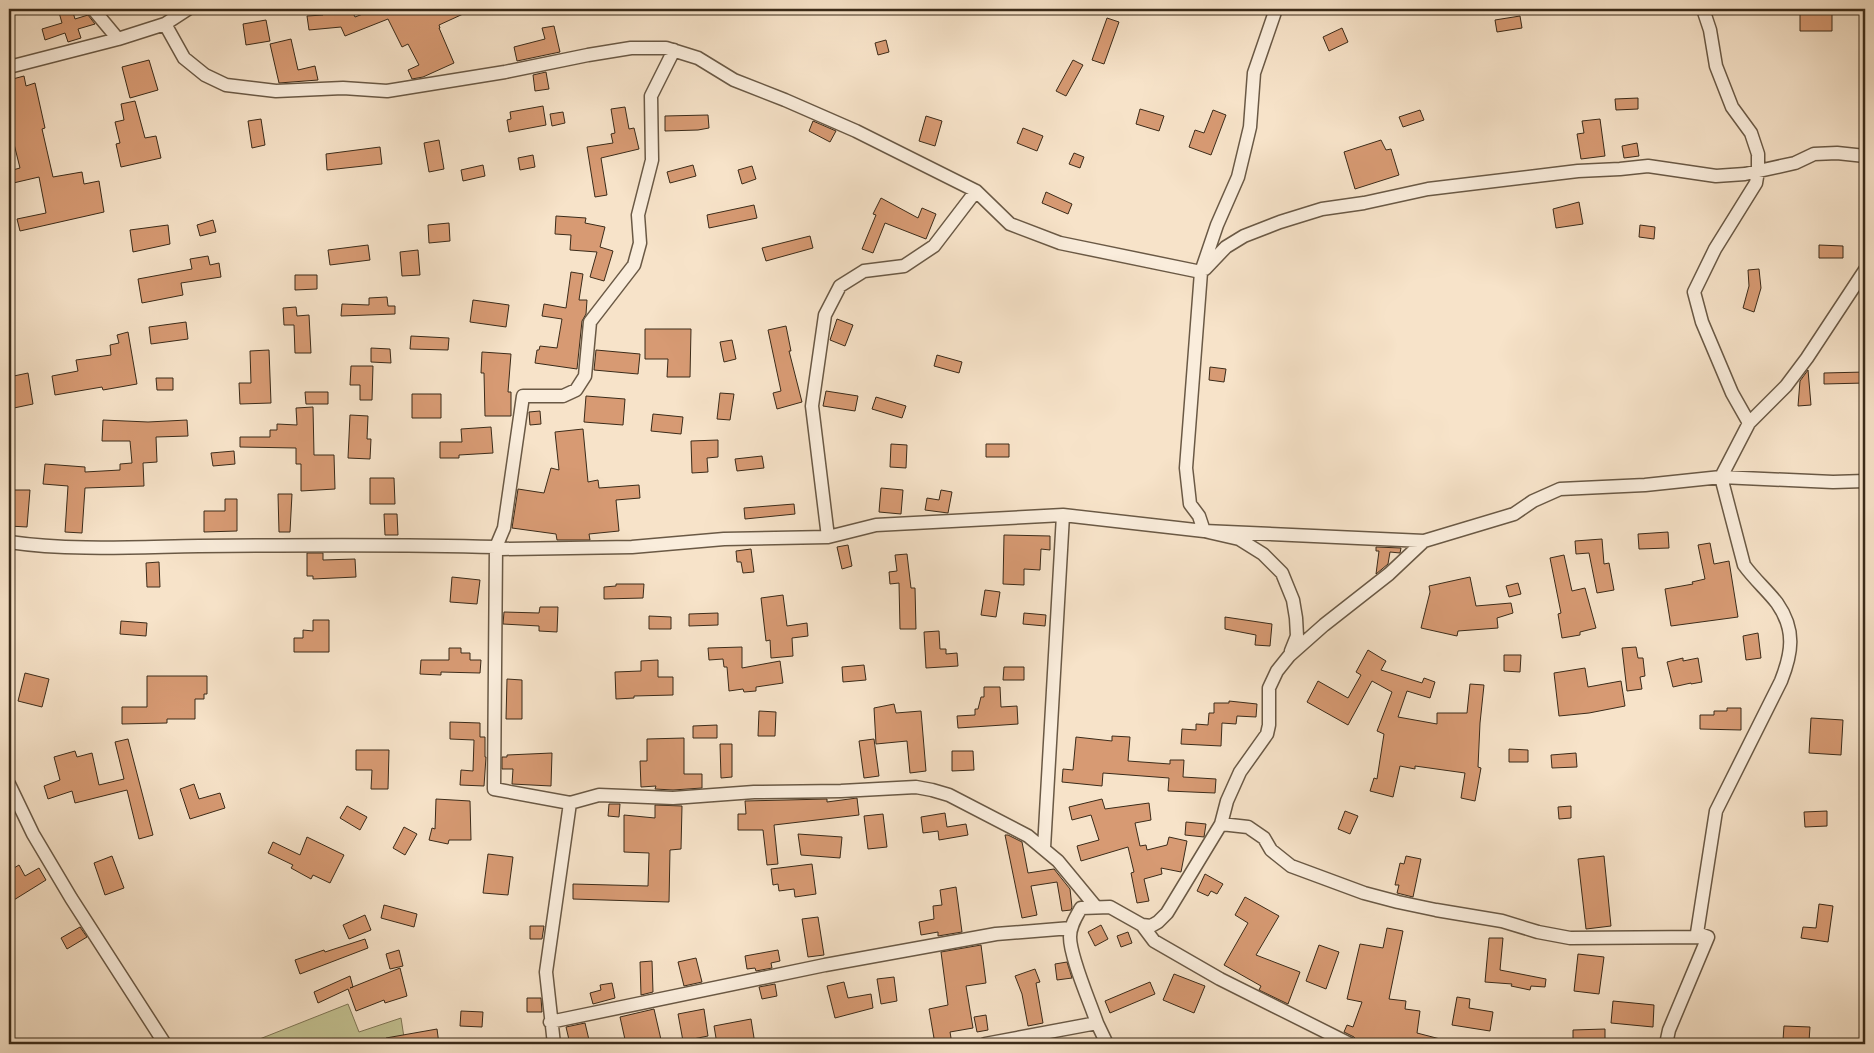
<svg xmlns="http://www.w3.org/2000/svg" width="1874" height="1053" font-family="'IM FELL Great Primer',serif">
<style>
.green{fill:#c3c292;stroke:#7f7656}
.building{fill:#d79a73;stroke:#3b2b19}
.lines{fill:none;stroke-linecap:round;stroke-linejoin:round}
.minor-casing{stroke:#6a5945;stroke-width:15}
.minor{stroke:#faeddc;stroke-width:12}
</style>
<rect width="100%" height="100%" fill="#f7e3c9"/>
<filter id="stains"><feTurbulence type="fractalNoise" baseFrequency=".004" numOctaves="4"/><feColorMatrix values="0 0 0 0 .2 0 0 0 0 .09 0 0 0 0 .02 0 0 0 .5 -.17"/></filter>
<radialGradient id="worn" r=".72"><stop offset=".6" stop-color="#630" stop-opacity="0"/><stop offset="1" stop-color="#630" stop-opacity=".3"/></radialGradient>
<path class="green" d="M348,1004L359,1032L401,1018L405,1044H247Z"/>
<path class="building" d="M58,9H72L75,19L88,15L95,24L78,29L81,38L68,42L65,33L45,40L42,29L62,23Z
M320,9H351L355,17L376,9H474L439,25L440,28H439L454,63L423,77L412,79L408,70L419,65L408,44L402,47L388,19L345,36L341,27L309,30L307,16L323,15Z
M1800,11H1832V31H1800Z
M1520,16L1522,28L1497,32L1495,20Z
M1107,18L1119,22L1104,64L1092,60Z
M266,20L270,41L246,45L243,24Z
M554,26L560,52L517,61L514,47L545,39L542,28Z
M1342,28L1348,42L1329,51L1323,37Z
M291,39L298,70L315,66L318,80L279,83L270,44Z
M886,40L889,52L878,55L875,43Z
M149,60L158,90L130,98L122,67Z
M1073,60L1083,65L1066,96L1056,91Z
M546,72L549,89L535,91L533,75Z
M24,76L26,86L35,83L45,128L42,129L53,177L82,172L84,184L99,181L104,212L20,231L17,219L46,213L39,177L9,184V171L20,168L12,136L9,137V80Z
M1638,98V109L1616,110L1615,99Z
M135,101L145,138L156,136L161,158L121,167L116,144L120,143L115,122L124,120L121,104Z
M543,106L546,125L509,132L507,120L511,119L510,112Z
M625,107L629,129L634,128L639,149L601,158L607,195L595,197L587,147L613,143L611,134L615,133L611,109Z
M1140,109L1164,116L1159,131L1136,124Z
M1213,110L1226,115L1211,155L1189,147L1195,130L1204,133Z
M1420,110L1424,120L1403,127L1399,117Z
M563,112L565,123L552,126L550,114Z
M708,115L709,128L698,130L665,131V116Z
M926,116L942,121L935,146L919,141Z
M261,119L265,145L252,148L248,121Z
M1600,119L1605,156L1581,159L1577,134L1584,133L1582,121Z
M813,121L836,131L830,142L809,131Z
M1023,128L1043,136L1037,151L1017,143Z
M439,140L444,169L429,172L424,143Z
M1381,140L1386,150L1391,149L1399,175L1355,189L1344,152Z
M1637,143L1639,156L1624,158L1622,146Z
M380,147L382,164L327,170L326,154Z
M1074,153L1084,157L1080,168L1069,164Z
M533,155L535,167L520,170L518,158Z
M483,165L485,176L463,181L461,170Z
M693,165L696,176L670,183L667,172Z
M752,166L756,179L742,184L738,170Z
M1046,192L1072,204L1068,214L1042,203Z
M881,198L918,218L922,208L936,214L926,239L885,223L873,253L862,249L876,215L873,214Z
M1579,202L1583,224L1556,228L1553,209Z
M754,205L757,218L709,228L707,215Z
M556,216L586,218L585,223L605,227L600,247L613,251L604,281L590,277L597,252L570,250L571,235L555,234Z
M213,220L216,232L200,236L197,225Z
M449,223L450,241L429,243L428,225Z
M168,225L170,244L133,252L130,230Z
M1640,225L1655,227L1654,239L1639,237Z
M810,236L813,248L766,261L762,248Z
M368,245L370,260L330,265L328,250Z
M1819,245L1843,246V258H1819Z
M418,250L420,275L402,276L400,252Z
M208,256L210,265L219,263L221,277L181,283L183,295L142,303L138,279L192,269L190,259Z
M1759,269L1761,288L1754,312L1743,308L1749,286L1748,270Z
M571,272L583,274L579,300H587L586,314L582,321L577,369L535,363L537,350H539L540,346L557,348L562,319L542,316L544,304L566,308Z
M295,275H317V289L295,290Z
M387,297L388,306H395V314L341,316L342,304L369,305V298Z
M473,300L509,305L506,327L470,322Z
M296,307L297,316L309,315L311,353H295L294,325H284L283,308Z
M837,319L853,325L845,346L830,340Z
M186,322L188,339L151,344L149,327Z
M786,326L791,351H789L802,402L777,409L773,393L781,391L768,330Z
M645,329H691L690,377H667L668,359H645Z
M128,332L137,384L103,390L102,387L55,395L52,376L78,371L76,360L111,355L110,345L119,343L117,335Z
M411,336L449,338L448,350L410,349Z
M732,340L736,359L724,362L720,342Z
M371,348L390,349L391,363L371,362Z
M269,350L271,403L240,404L239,383H251L250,351Z
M596,350L640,354L638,374L594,370Z
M482,352L511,354L508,392H511V416H485L484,373H481Z
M937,355L962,362L959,373L934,366Z
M351,366H373L372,400H360V385H350Z
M1210,367L1226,369L1224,382L1209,380Z
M1808,370L1811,405L1798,406L1800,381Z
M1865,372V383L1824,384V373Z
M28,373L33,404L9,409V377Z
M156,378H173V390H157Z
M826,391L858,396L855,411L823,406Z
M305,392H328V404H306Z
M720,393L734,394L730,420L717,419Z
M412,394H441V418H412Z
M586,396L625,399L623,425L584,422Z
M876,397L906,406L902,418L872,409Z
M313,407L314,455H334L335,489L301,491V464H296V448L240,447V437H270V430H277V424L297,425L296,408Z
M540,411L541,424L530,425L529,412Z
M653,414L683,417L681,434L651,431Z
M350,415L368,416L367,439H371L370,459L348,458Z
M103,420L148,422L187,420L188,436L156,437L157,462L143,463L144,486L85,488L82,533L65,532L68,486L43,484L45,464L85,467V472L120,470V464L132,463L130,441H102Z
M491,427L493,453L459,455V458H440V442H462L461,429Z
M583,429L588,482L598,480L599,488L639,485L640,498L616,500L619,531L589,534L590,540H557L556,534L512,528L518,489L544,493L551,468L559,470L555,432Z
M718,440V457L707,458L708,472L692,473L691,441Z
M891,444L907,445L906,468L890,467Z
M986,444H1009V457H986Z
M234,451L235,464L213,466L211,453Z
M762,456L764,468L737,471L735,459Z
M370,478H394L395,504H370Z
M881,488L903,490L901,514L879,512Z
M9,490H30L27,527L9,526Z
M941,490L952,492L948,513L925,510L927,498L939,500Z
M278,494H292L290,532H279Z
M225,499H237V531L204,532V511H225Z
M794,504L795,514L745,519L744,508Z
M384,514H397L398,535H385Z
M1668,532L1669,548L1639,549L1638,534Z
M1004,535L1050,536V550L1041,549L1040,570L1024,569V585L1003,584Z
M1602,539L1604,564L1609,563L1614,590L1597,593L1589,553L1576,554L1575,541Z
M1710,543L1714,564L1729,561L1738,617L1671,626L1665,589L1693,584L1692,582L1705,579L1698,545Z
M848,545L852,566L842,569L837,547Z
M1376,547L1401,548L1400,553L1390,552L1388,564L1376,574L1379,551H1376Z
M751,549L754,572L743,573L741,562H737L736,551Z
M307,553H323V560L355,559L356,577L313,579V576H307Z
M907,554L911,588H915L916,629H900L899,583L890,584L889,572L897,571L895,555Z
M1564,555L1572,591L1585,588L1596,628L1580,632V635L1562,638L1558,614L1561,613L1550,558Z
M159,562L160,587H147L146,563Z
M452,577L480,580L477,604L450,602Z
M1470,577L1476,606L1511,603L1513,613L1497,618L1498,628L1458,631L1457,636L1421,628L1430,592L1429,586Z
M1518,583L1521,594L1509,597L1506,586Z
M616,584H644L643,598L604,599V587L616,586Z
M985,590L1000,592L996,617L981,615Z
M783,595L787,626L807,623L808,636L792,638L793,656L771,658L770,640L766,641L761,598Z
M540,607H558L557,632L539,631V626L503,624L504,612L539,613Z
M718,613V625L689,626V614Z
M1024,613L1046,615L1045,626L1023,624Z
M649,616L671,617V629H649Z
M1225,617L1272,624L1270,646L1255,645L1256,635L1225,629Z
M313,620H329V652H294V638H303V630L313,631Z
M121,621L147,623L146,636L120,634Z
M939,631L940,649H946V654L957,653L958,666L926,668L924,632Z
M1758,633L1761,658L1746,660L1743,636Z
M742,647V668L780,661L783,683L756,687V691L744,692L743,689L729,691L727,667H724L723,659L709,660L708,648Z
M1636,647L1638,658H1643L1645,676L1640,677L1642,689L1627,691L1622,648Z
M449,648H461V653H470V660H481L480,673L441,672V675L420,674L421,660H449Z
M1368,650L1386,661L1381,670L1422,683L1424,678L1435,682L1430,698L1407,691L1398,717L1437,724V713H1467L1470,684L1484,685L1480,723L1478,767L1481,768L1475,801L1461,798L1465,773L1415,766V769L1400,766L1393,797L1370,791L1374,778L1377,779L1384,734L1377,731L1392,692L1372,681L1348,725L1307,702L1318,681L1348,698L1361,675L1356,672Z
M1504,655H1521L1520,672L1504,671Z
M1683,658V661L1698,658L1702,682L1691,684V683L1673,687L1667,662Z
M658,660V677H673V695L634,696V698L616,699L615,672L641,671V661Z
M864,665L866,680L843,682L842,667Z
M1004,667H1024V680H1003Z
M1585,668L1588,687L1621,681L1625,706L1589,713L1559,716L1554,673Z
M25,673L49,679L42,707L18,701Z
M147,676H207V694H204V699H195V719H167V723L122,724V707H147Z
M507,679L522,680V719H506Z
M984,687H1000L1001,707L1017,706L1018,724L958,728L957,716L975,715V709H978L981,697H984Z
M1229,701L1257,704L1256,717L1237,716L1236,724L1222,723L1221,746L1181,744L1182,729L1196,730V724L1208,725L1209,713H1214V703H1229Z
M894,704L896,713L921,711L926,771L910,773L907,741L876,744L874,708Z
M1727,708H1741V730L1700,729V715H1714V711H1727Z
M759,711L776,712L775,736H758Z
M1811,718L1843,720L1841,755L1809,753Z
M450,722L480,723V737H485V757H486L484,786L460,785L461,770L473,771L474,740L450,739Z
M717,725V738H693V726Z
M1112,736L1130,737L1128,761L1170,764V760H1184L1183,777L1216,779L1215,793L1168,791L1169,778L1103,773L1102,786L1062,782L1063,769L1073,770L1076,737L1112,741Z
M684,738V774H702V788L673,790L655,789L656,786L641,787L640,761H647V739Z
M128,739L153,835L139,839L127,790L75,803L72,791L48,799L44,786L60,780L54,757L75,751L77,757L92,753L99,785L124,779L115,742Z
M874,739L879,776L864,778L859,741Z
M720,744H732V777L721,778Z
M1509,749L1528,750V762H1509Z
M356,750H389L388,789H371L372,770H356Z
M952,751H973L974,770L952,771Z
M552,753L551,786L512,784L513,769H502V757H507V755Z
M1576,753L1577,767L1552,768L1551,755Z
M194,784L199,799L220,793L225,808L190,819L180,789Z
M857,798L859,815L774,825L778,864L767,865L763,830H738V814H746L745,801L827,799V802Z
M436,799L470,801L471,840H449L448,844L429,840L432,828L435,829Z
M1102,799L1105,809L1149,803L1151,820L1135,823L1140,846L1146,845L1147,850L1167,845L1169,837L1187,841L1181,872L1161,868L1162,874L1144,879L1149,901L1137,903L1131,873L1134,872L1128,847L1081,861L1077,846L1099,840L1091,815L1072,820L1069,807Z
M609,804H620L619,817L608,816Z
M655,805L682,806L681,849L670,850L669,902L573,899V884L648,886L649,853L624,852V815L655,818Z
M347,806L367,817L360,830L340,818Z
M1571,806V818L1559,819L1558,807Z
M1345,811L1358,816L1350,834L1338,829Z
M1827,811V826L1805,827L1804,812Z
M945,813L947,827L966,824L968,835L939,840L938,831L923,833L921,817Z
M883,814L887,847L868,849L864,816Z
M1186,822L1206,824L1204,837L1185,835Z
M404,827L417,834L405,855L393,848Z
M798,834L842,837L840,858L801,855Z
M1005,835H1008L1022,842L1028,873L1054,869L1070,889L1072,907L1071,910L1062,911L1057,882L1031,886L1037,915L1022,918Z
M307,837L344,855L330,883L313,875L311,879L291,868L293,865L268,853L273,842L300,855Z
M488,854L513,857L508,895L483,893Z
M112,856L124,888L105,895L94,863Z
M1406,856L1421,859L1413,897L1397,893L1399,885H1395L1400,863L1404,864Z
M1604,856L1611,926L1586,929L1578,859Z
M812,864L816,894L795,897L794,889L779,891L778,884L773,885L771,869Z
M19,865L25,876L39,868L46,880L9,903V871Z
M1205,874L1223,884L1217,894L1211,891L1208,896L1197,891Z
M956,887L962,932L938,936V932L921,935L919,922L934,919L933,906L942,905L940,890Z
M1245,897L1279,916L1256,955L1300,972L1288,1004L1259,990L1261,986L1224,965L1248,923L1235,915Z
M1819,904L1833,906L1828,942L1801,938L1803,927L1816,928Z
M384,905L417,914L414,927L381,918Z
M365,915L371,930L349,939L343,925Z
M818,917L824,955L808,957L802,919Z
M1101,925L1108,939L1095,946L1088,932Z
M530,926H544L542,939H530Z
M80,927L87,937L67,949L61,938Z
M1387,928L1403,931L1389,999L1406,1001L1405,1009L1420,1011L1417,1033L1444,1040L1443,1044H1366L1357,1041L1354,1037L1344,1032L1347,1025L1353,1027L1362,1002L1347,999L1360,944L1383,948Z
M1128,932L1132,943L1121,947L1117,936Z
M1489,938H1503L1500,970L1546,979L1545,987L1531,986L1530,990L1511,986L1512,984L1485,982Z
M365,939L368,948L300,974L295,960L324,950L325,952Z
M981,945L986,983L966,986L973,1028L950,1032L952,1044H935L929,1009L948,1005L941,952Z
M1319,945L1339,952L1326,989L1306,981Z
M399,950L403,966L390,969L386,954Z
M778,950L780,961L771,963L772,968L756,971L755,968L747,969L745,956Z
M1578,954L1604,957L1599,994L1574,991Z
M696,958L702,982L684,986L678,962Z
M652,961L653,992L641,995L640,962Z
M1067,962L1072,978L1057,980L1055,964Z
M400,968L407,996L385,1003L384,1000L356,1011L348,989L318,1003L314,992L350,976L353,987L350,988Z
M1035,969L1040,982L1036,983L1043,1023L1028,1026L1022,994L1015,976Z
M1174,974L1205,986L1194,1013L1163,1000Z
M894,977L897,1001L881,1004L877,979Z
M844,982L848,998L871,994L873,1008L835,1018L827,986Z
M1150,982L1155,994L1110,1013L1105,1001Z
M612,983L615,998L593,1004L590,993L601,990L600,985Z
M775,984L777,996L762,999L759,987Z
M1457,997L1470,999L1469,1008L1493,1012L1490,1031L1452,1025Z
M527,998H541L542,1012H527Z
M1613,1001L1654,1005L1653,1027L1611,1023Z
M654,1009L662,1044H626L620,1017Z
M704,1009L708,1036L683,1041L678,1014Z
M461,1011L483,1012L482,1027L460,1026Z
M986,1015L988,1030L977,1032L974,1017Z
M751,1019L755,1044H717L714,1026Z
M585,1023L590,1044H570L566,1027Z
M1784,1026L1810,1027L1809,1041L1783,1040Z
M437,1029L439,1044H387L386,1038Z
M1605,1029V1043L1573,1044V1030Z"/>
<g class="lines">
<g class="minor-casing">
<path id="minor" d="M93,9L118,39
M1276,9L1254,73L1250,127L1238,177L1217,225L1201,272L1186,468L1190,504L1199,516L1204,531L1239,539L1263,554L1282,573L1293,600L1296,618L1297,636L1291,651
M1703,9L1710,30L1716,66L1732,107L1751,133L1758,154V171L1756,183L1715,249L1694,292L1702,322L1732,393L1749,423
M165,24L184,58L205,75L226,85L276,91L343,88L387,91L505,72L588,55L631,48H666L698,58L734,80L785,100L856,131L976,191L1010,224L1060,243L1201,272
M9,67L118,39L165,24L188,9
M1205,269L1226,247L1244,236L1280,222L1322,209L1364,203L1428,189L1578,171L1620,169L1648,166L1716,176L1745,174L1795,163L1814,154L1837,153L1865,156
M828,537L812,406L825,315L840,286L864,271L904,266L934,246L976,191
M9,542C71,551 136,547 199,546C298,545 397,544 496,547L501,549L632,547L724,539L828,537L876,525L1063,515L1204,531L1424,541L1514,514L1533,501L1560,489L1645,485L1721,477L1833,482L1865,481
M9,784L33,834L71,898L165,1044
M570,803L599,795L673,798L754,792L841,791L916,787L932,790L949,795L1028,836L1058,861L1096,907
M1221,824L1248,827L1264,838L1271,850L1291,866L1364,893L1398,902L1436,910L1502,921L1538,932L1570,938L1705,937
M1044,848L1063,515
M1142,925L1154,941L1220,979L1350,1044
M550,1022L825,965L996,934L1071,928
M1097,1023L1107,1044
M554,1044L546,972L570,803L494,789L496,547L504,528L523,396H563L576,390L585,376L590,322L634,265L640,243L638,215L652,160L651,96L674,50
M985,1044L1097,1023C1090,1002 1070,957 1070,937C1070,926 1076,917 1081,908L1110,907L1142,925L1151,926L1158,922L1167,913L1221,824L1227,801L1240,772L1267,734L1269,725V688L1277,671L1289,656L1324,625L1389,574L1424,541
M1666,1044L1669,1030L1708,937L1697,933L1716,811L1781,681C1792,653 1796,630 1777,603C1767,590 1754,579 1744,565L1721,477L1749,423L1786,386L1807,358L1865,270"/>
</g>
<use href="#minor" class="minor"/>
</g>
<rect width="1874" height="1053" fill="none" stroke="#f7e3c9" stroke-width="30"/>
<rect x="10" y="10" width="1854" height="1033" fill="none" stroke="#3b2b19" stroke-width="2.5"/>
<rect x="15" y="15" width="1844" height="1023" fill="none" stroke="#3b2b19"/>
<rect width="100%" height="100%" filter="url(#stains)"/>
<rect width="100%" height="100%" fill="url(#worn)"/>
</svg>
